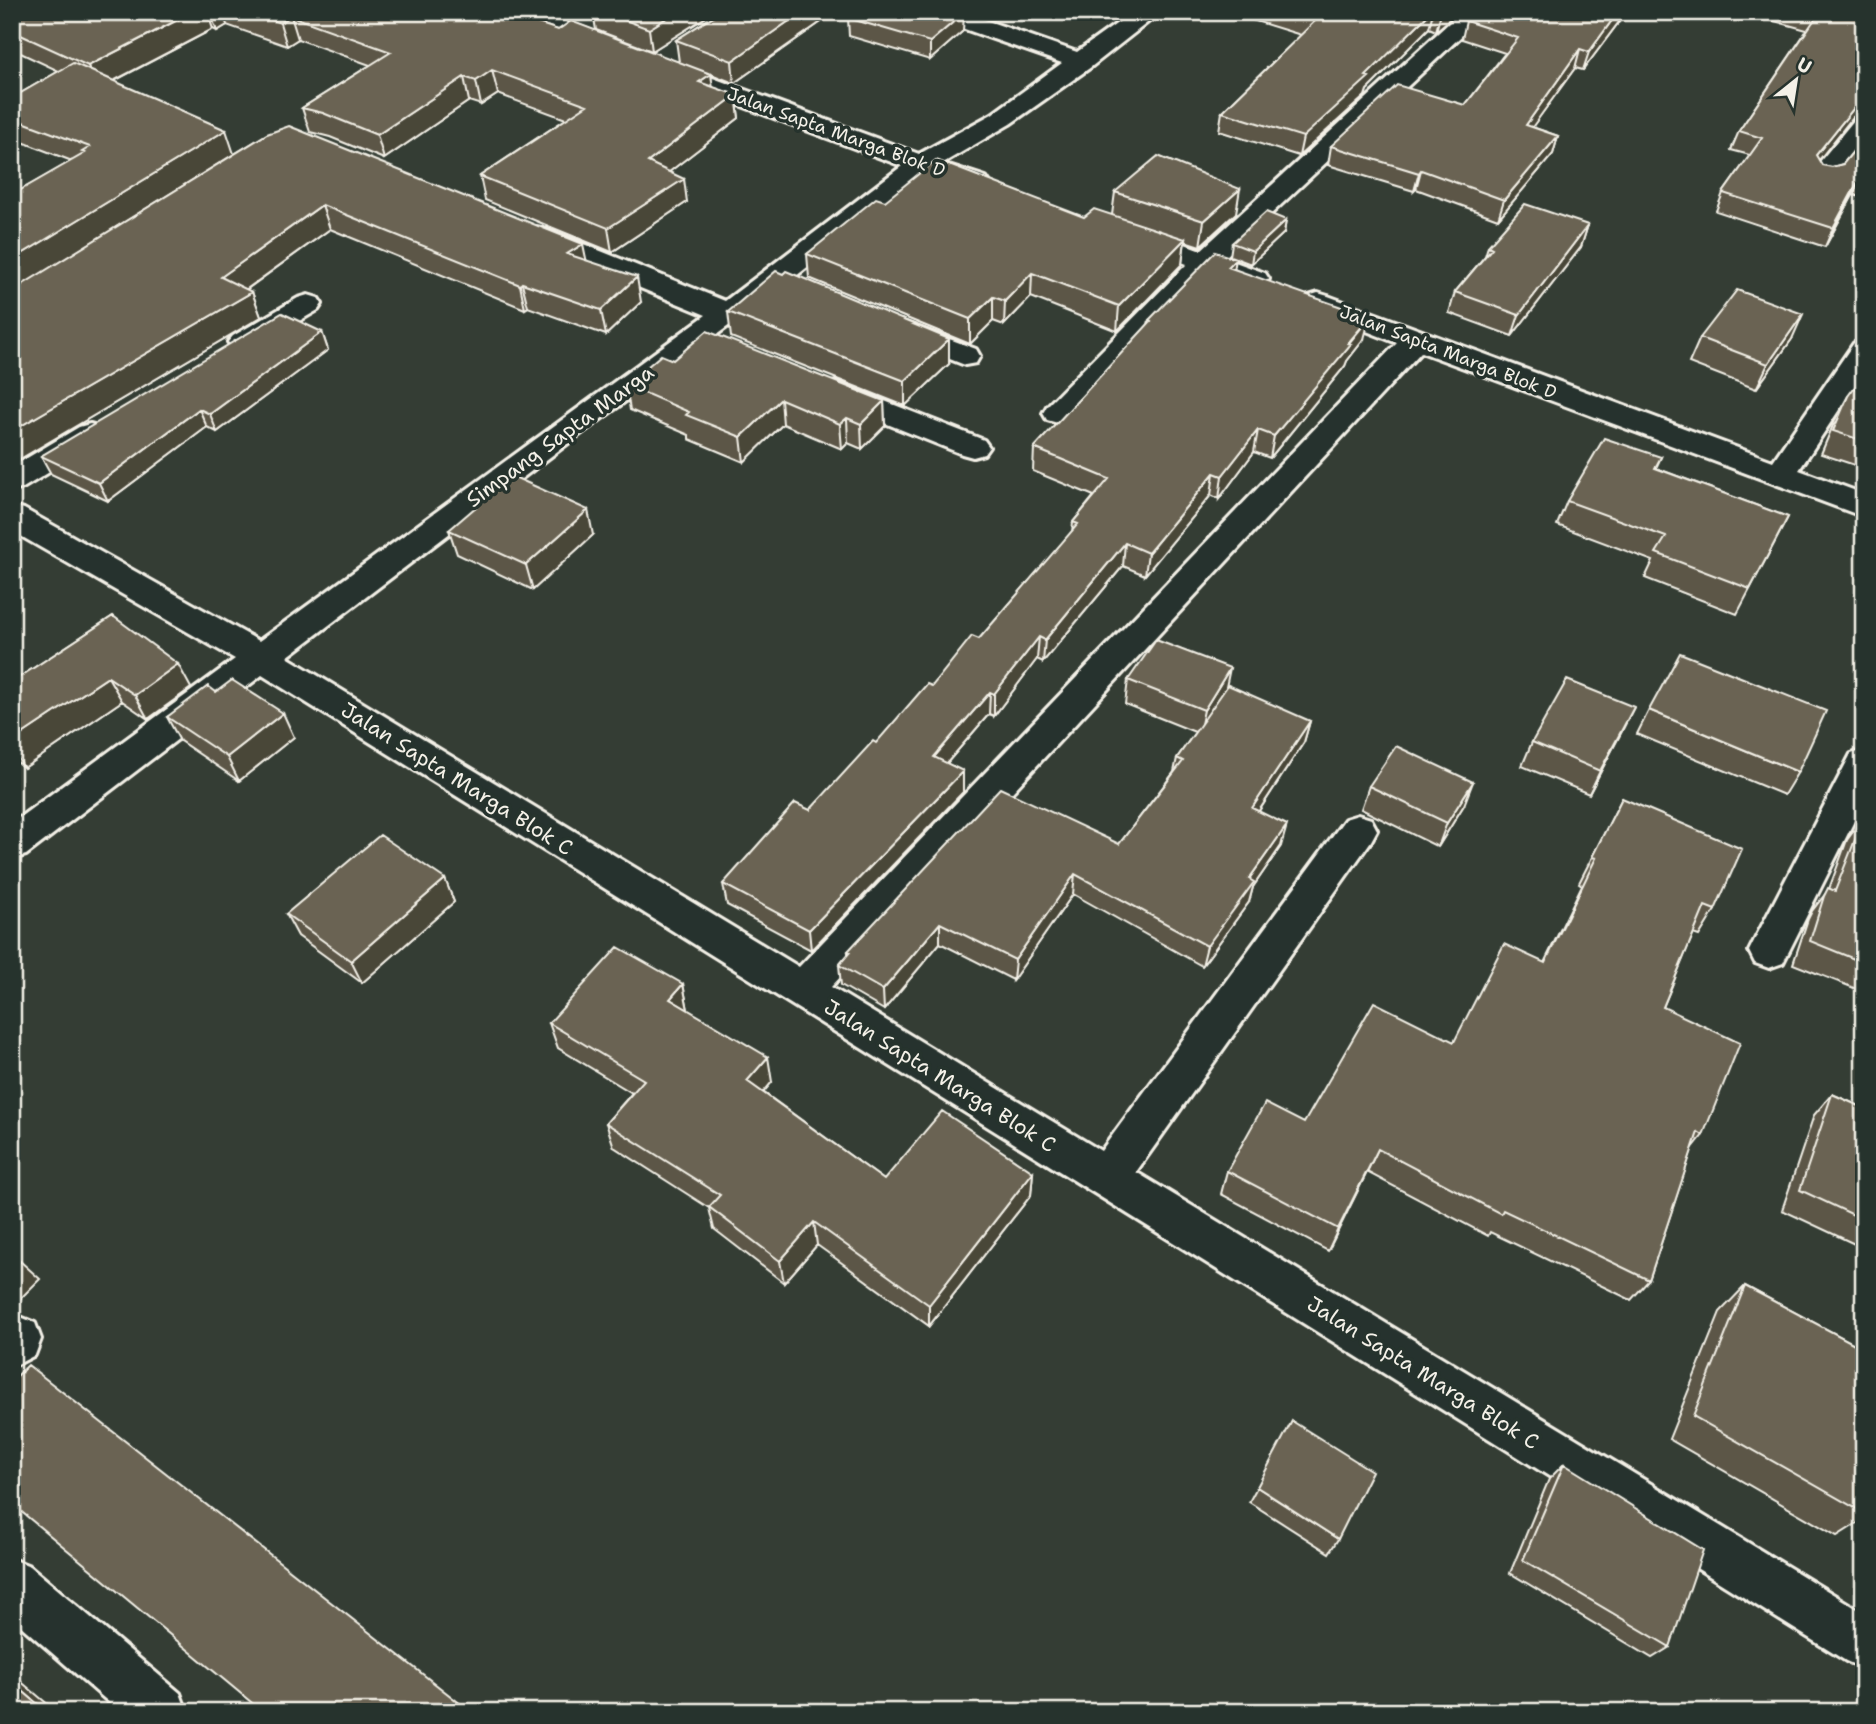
<svg xmlns="http://www.w3.org/2000/svg" width="1876" height="1724" font-family="'Shantell Sans',sans-serif">
<style>
.lines{fill:none;stroke-linecap:round;stroke-linejoin:round}
.minor-casing{stroke:#f4f1e8;stroke-width:6}
.minor{fill:#26332d;fill-rule:evenodd}
.wall{fill:#5b5647;stroke:#f4f1e8;stroke-width:2}
.shaded-wall{fill:#4a4639;stroke:#f4f1e8;stroke-width:2}
.building{fill:#6a6452;stroke:#f4f1e8;stroke-width:2}
.labels{text-anchor:middle;stroke-width:7;stroke-linejoin:round;paint-order:stroke}
.far-street-label{font-size:18px;fill:#f4f1e8;stroke:#26332d}
.street-label{font-size:21px;fill:#f4f1e8;stroke:#26332d}
</style>
<rect width="100%" height="100%" fill="#343d34"/>
<filter id="ink" filterUnits="userSpaceOnUse"><feTurbulence type="fractalNoise" baseFrequency=".0143" numOctaves="2"/><feDisplacementMap in="SourceGraphic" scale="14" xChannelSelector="R" yChannelSelector="G"/><feConvolveMatrix kernelMatrix="1 2 1 2 8 2 1 2 1" color-interpolation-filters="sRGB"/></filter>
<g filter="url(#ink)">
<g class="lines">
<g class="minor-casing">
<path id="minor" d="M507,12H541L619,42L622,47L619,52L610,54L601,52L511,17Z
M926,12H962L1077,52L1133,12H1161L1091,67L1010,124L943,163L986,177L990,183L986,189L977,191L925,174L786,284L571,441L287,657L799,967L1397,343L1308,308L1304,302L1308,296L1318,293L1328,296L1773,461L1854,343L1864,340V372L1799,470L1864,494V517L1421,352L831,987L1101,1151L1345,819L1358,815L1371,819L1377,830L1371,841L1136,1172L1864,1613V1669L1846,1661L262,675L26,855L12,859V823L235,659L12,531V506L24,509L259,641L706,315L526,241L522,235L526,229L536,227L546,229L725,301L902,166L654,73L651,68L654,63L663,61L672,63L919,154L992,114L1062,63L930,17Z
M1461,12H1487L1224,258L1265,273L1269,279L1265,285L1255,288L1210,272L1069,420L1058,423L1047,420L1043,413L1047,406L1187,264L1124,241L1120,235L1124,229L1134,227L1144,229L1201,250Z
M1864,116V141L1832,181L1823,183L1814,181L1810,175L1814,169L1855,119Z
M308,295L318,298L322,304L318,310L253,348L243,351L233,348L228,342L233,336L298,298Z
M901,321L976,349L980,356L976,363L965,365L891,336L886,330L891,324Z
M836,382L984,440L989,447L984,454L973,457L962,454L825,399L821,392L825,385Z
M90,424L101,427L106,434L101,441L23,488L12,492V467L79,427Z
M1864,750V801L1783,963L1769,968L1755,963L1749,951L1755,939L1851,754Z
M18,1316L35,1323L41,1339L35,1355L12,1367V1319Z
M12,1559L30,1566L180,1693L187,1712H120L12,1618Z"/>
</g>
<use href="#minor" class="minor"/>
</g>
<path class="wall" d="M12,12H505L558,30L679,62L676,40L720,12H820L821,22L734,83L711,74L712,87L736,95L739,118L669,172L687,202L612,252L485,200L480,176L566,119L498,94L481,105L469,101L384,159L330,137L310,132L302,108L370,65L298,39L287,46L227,25L217,31L213,29L114,81L234,154L267,134L586,260L641,302L606,335L528,307L525,309L330,229L246,290L252,292L261,317L20,459L15,457L12,459V195L72,161L12,138V98L59,71L12,49Z
M593,12H714L652,51L596,30Z
M970,12H986L981,16Z
M1226,12H1458L1436,31L1429,28L1367,90L1365,96L1299,156L1219,131L1222,112L1301,35Z
M1741,12H1864L1853,117L1819,160L1822,165L1832,167L1843,164L1864,138V198L1853,195L1825,247L1716,211L1723,193L1750,155L1731,150L1739,131L1807,30Z
M848,18L963,31L930,60L849,36Z
M1466,21L1619,22L1583,70L1575,68L1532,127L1558,136L1553,154L1498,219L1416,189L1414,191L1328,165L1331,146L1465,105L1505,53L1462,39Z
M1115,192L1236,213L1200,246L1185,241L1182,264L1117,331L1031,297L1004,325L993,321L970,344L809,278L807,254L885,201L1084,217L1112,215Z
M1286,220L1284,233L1251,264L1230,256L1232,243Z
M1588,225L1581,247L1512,336L1449,313L1455,292L1485,256L1488,246Z
M1234,269L1364,339L1347,361L1345,366L1270,458L1254,452L1219,499L1211,495L1145,575L1123,566L1043,662L1037,659L994,716L989,714L947,763L963,792L811,950L727,905L723,884L810,810L979,639L1072,532L1073,522L1094,496L1033,471L1034,448L1148,325L1149,320Z
M728,312L949,364L905,406L731,337Z
M322,332L328,350L217,432L207,427L108,501L51,474L41,456Z
M1700,338L1792,339L1756,389L1689,363Z
M673,360L884,401L885,426L862,449L848,443L842,449L783,424L744,462L689,439V435L630,410L626,385Z
M1864,385V468L1821,454L1836,418L1848,396L1861,390Z
M1661,457L1656,468L1788,517L1737,614L1645,578L1653,561L1557,525L1567,501Z
M449,530L593,535L533,590L457,554Z
M113,616L191,688L148,719L122,701L24,768L12,758V682Z
M1128,680L1225,690L1310,721L1304,742L1259,811L1281,846L1253,887L1249,902L1202,966L1073,894L1013,980L940,943L884,1010L841,985L839,965L848,955V951L1119,844L1174,772L1177,758L1195,732L1125,704Z
M216,692L294,737L239,781L180,741L167,717Z
M1649,710L1798,772L1784,795L1637,734Z
M1622,731L1589,794L1522,766L1532,742Z
M1369,786L1464,805L1438,847L1361,809Z
M1622,798L1715,910L1699,936L1693,934L1663,1007L1703,1135L1692,1149L1649,1280L1631,1300L1490,1232L1488,1236L1367,1172L1328,1251L1221,1194L1227,1171L1304,1123L1454,1042L1544,963L1582,885L1579,883Z
M1864,817V992L1793,964L1808,919L1812,911L1829,889L1847,840Z
M445,879L454,902L362,983L298,936L286,914Z
M683,984L688,1010L772,1082L763,1092L884,1180L1033,1172L1031,1195L929,1326L817,1245L784,1283L714,1229L709,1208L614,1147L606,1123L632,1093L558,1048L549,1023Z
M1832,1094L1864,1108V1244L1861,1247L1782,1210L1814,1115Z
M1745,1286L1864,1349V1519L1837,1536L1669,1439L1720,1312Z
M1564,1464L1670,1647L1652,1658L1510,1573L1549,1479Z
M1257,1487L1338,1539L1329,1553L1249,1502Z"/>
<path class="shaded-wall" d="M193,12H207L213,29L98,89L88,66Z
M210,12H223L227,25L217,31Z
M676,12H714L652,51L649,29Z
M802,12H820L821,22L734,83L732,61Z
M1431,12H1433L1429,28L1367,90L1365,96L1299,156L1303,137Z
M1458,12L1436,31L1441,13Z
M1618,12H1628L1619,22L1583,70L1589,52Z
M964,13L963,31L930,60V42Z
M291,16L298,39L287,46L280,23Z
M1580,49L1575,68L1520,144L1526,125Z
M492,70L498,94L481,105L476,81Z
M711,74L714,97L699,82Z
M464,77L469,101L384,159L377,135Z
M736,95L739,118L651,186L648,162Z
M1864,98V114L1853,117L1808,174L1816,155L1861,99Z
M226,130L234,154L12,292V260Z
M1558,136L1553,154L1498,219L1504,200Z
M1421,170L1416,189L1414,191L1419,173Z
M1861,176L1853,195L1825,247L1833,228Z
M684,179L687,202L612,252L608,228Z
M1240,189L1236,213L1200,246L1204,221Z
M322,205L330,229L230,301L221,277Z
M1286,220L1284,233L1251,264L1253,251Z
M1588,225L1581,247L1512,336L1519,315Z
M1185,239L1182,264L1117,331L1119,306Z
M583,244L588,268L567,254Z
M1236,259L1232,282L1228,267Z
M1032,273L1031,297L1004,325L1005,301Z
M637,277L641,302L606,335L601,310Z
M522,283L528,307L525,309L520,285Z
M252,292L261,317L20,459L12,446V431Z
M993,297V321L970,344V319Z
M1803,314L1792,339L1756,389L1768,364Z
M1370,317L1364,339L1347,361L1345,366L1270,458L1274,436Z
M322,332L328,350L217,432L210,414Z
M949,339V364L905,406V381Z
M781,399L783,424L744,462L741,437Z
M884,401L885,426L862,449L861,424Z
M199,409L207,427L108,501L99,483Z
M847,418L848,443L842,449L840,424Z
M1258,430L1254,452L1219,499L1222,476Z
M1214,473L1211,495L1145,575L1148,553Z
M588,510L593,535L533,590L526,565Z
M1125,543L1123,566L1043,662L1045,640Z
M1039,637L1037,659L994,716V694Z
M178,664L191,688L148,719L135,695Z
M1230,668L1225,692L1199,734L1204,710Z
M108,677L122,701L24,768L12,749V741Z
M990,692L989,714L934,778V757Z
M1634,707L1622,731L1589,794L1600,771Z
M283,713L294,737L239,781L227,757Z
M1310,721L1304,742L1247,829L1252,808Z
M963,771V792L811,950L809,930Z
M1473,782L1464,805L1438,847L1447,823Z
M1287,825L1281,846L1253,887L1249,902L1202,966L1207,946L1249,879Z
M1075,874L1073,894L1013,980L1015,960Z
M445,879L454,902L362,983L351,961Z
M940,923V943L884,1010L883,990Z
M683,984L688,1010L670,999Z
M768,1057L772,1082L752,1106L747,1081Z
M1378,1149L1367,1172L1328,1251L1338,1229Z
M1033,1172L1031,1195L929,1326V1305Z
M814,1222L817,1245L784,1283L780,1261Z
M20,1261L40,1279L12,1307V1269Z
M12,1674L57,1712H47L12,1682Z"/>
<path class="building" d="M12,12H193L88,66L12,31Z
M248,12H505L558,30L571,21L711,74L699,82L736,95L648,162L684,179L608,228L480,176L587,105L492,70L476,81L464,77L377,135L323,113L302,108L391,52L291,16L280,23Z
M603,12H676L649,29Z
M720,12H802L732,61L676,40Z
M856,12H960L964,13L930,42L848,18Z
M1290,12H1431L1366,76L1369,77L1303,137L1222,112L1316,20Z
M1476,12H1618L1589,52L1580,49L1526,125L1558,136L1504,200L1421,170L1419,173L1331,146L1397,85L1465,105L1518,38L1466,21Z
M1817,12H1864V98L1861,99L1816,155L1822,165L1832,167L1843,164L1864,138V177L1861,176L1833,228L1723,193L1762,138L1739,131L1819,13Z
M73,63L226,130L12,260V195L85,153L82,152L90,147L12,118V98Z
M289,126L583,244L567,254L637,277L601,310L522,283L520,285L322,205L221,277L252,292L12,431V291L267,134Z
M1158,156L1240,189L1204,221L1115,192Z
M936,160L1084,217L1094,209L1185,239L1119,306L1032,273L1005,301L993,297L970,319L807,254L876,198L885,201Z
M1525,204L1588,225L1519,315L1455,292L1492,248L1488,246Z
M1266,212L1286,220L1253,251L1232,243Z
M1215,252L1236,259L1228,267L1370,317L1348,343L1351,344L1274,436L1258,430L1222,476L1214,473L1148,553L1125,543L1045,640L1039,637L994,694L990,692L934,757L963,771L809,930L723,884L795,803L810,810L873,741L876,743L927,684L932,686L972,636L979,639L1078,524L1073,522L1109,479L1034,448L1151,321L1149,320Z
M776,271L783,274L786,271L949,339L905,381L728,312Z
M1737,290L1803,314L1768,364L1700,338Z
M282,313L322,332L210,414L199,409L99,483L41,456Z
M707,331L884,401L861,424L847,418L840,424L781,399L741,437L686,415L689,412L626,385L661,355L673,360Z
M1864,386V441L1833,431L1848,396L1854,388L1862,390Z
M1604,438L1661,457L1655,468L1788,517L1750,589L1656,553L1666,537L1567,501Z
M512,476L588,510L526,565L449,530Z
M113,616L178,664L135,695L108,677L12,741V682Z
M1156,640L1230,668L1204,710L1128,680Z
M1680,653L1826,711L1798,772L1649,710Z
M232,680L283,713L227,757L167,717L208,686L216,692Z
M1567,680L1634,707L1600,771L1532,742Z
M1228,685L1310,721L1252,808L1287,825L1249,879L1254,882L1207,946L1075,874L1015,960L940,923L883,990L839,965L850,952L848,951L1000,788L1119,844L1183,761L1177,758Z
M1396,746L1473,782L1447,823L1369,786Z
M1622,798L1742,849L1715,910L1705,906L1663,1007L1740,1043L1703,1135L1698,1132L1649,1280L1503,1210L1501,1214L1378,1149L1338,1229L1227,1171L1265,1103L1304,1123L1374,1002L1454,1042L1504,944L1545,963L1596,858L1592,857Z
M1864,817V963L1810,941L1824,896L1828,888L1835,891Z
M380,835L445,879L351,961L286,914Z
M618,947L683,984L670,999L768,1057L747,1081L884,1180L942,1111L1033,1172L929,1305L814,1222L780,1261L709,1207L720,1195L606,1123L644,1080L549,1023Z
M1832,1094L1864,1108V1220L1800,1190Z
M12,1255L20,1261L12,1269Z
M1745,1286L1864,1349V1513L1693,1416Z
M28,1365L471,1712H263L12,1504V1381Z
M1292,1421L1372,1471L1338,1539L1257,1487Z
M1564,1464L1703,1550L1670,1647L1523,1560Z
M12,1682L47,1712H12Z"/>
</g>
<g class="labels">
<g class="far-street-label">
<text transform="translate(836 132) rotate(20)" y="6">Jalan Sapta Marga Blok D</text>
<text transform="translate(1448 352) rotate(21)" y="6">Jalan Sapta Marga Blok D</text>
</g>
<g class="street-label">
<text transform="translate(560 436) rotate(-36)" y="7">Simpang Sapta Marga</text>
<text transform="translate(457 779) rotate(32)" y="7">Jalan Sapta Marga Blok C</text>
<text transform="translate(940 1076) rotate(32)" y="7">Jalan Sapta Marga Blok C</text>
<text transform="translate(1423 1373) rotate(32)" y="7">Jalan Sapta Marga Blok C</text>
</g>
</g>
<rect width="1876" height="1724" fill="none" stroke="#26332d" stroke-width="42"/>
<rect x="21" y="21" width="1834" height="1682" fill="none" stroke="#f4f1e8" stroke-width="2.5" filter="url(#ink)"/>
<g transform="translate(1796 80) rotate(30)" stroke="#26332d" stroke-width="5" paint-order="stroke">
<path d="M0-5L12 26L0 18L-12 26Z" fill="#f4f1e8"/>
<text y="-10" font-size="19" font-weight="bold" text-anchor="middle" fill="#f4f1e8">U</text>
</g>
</svg>
